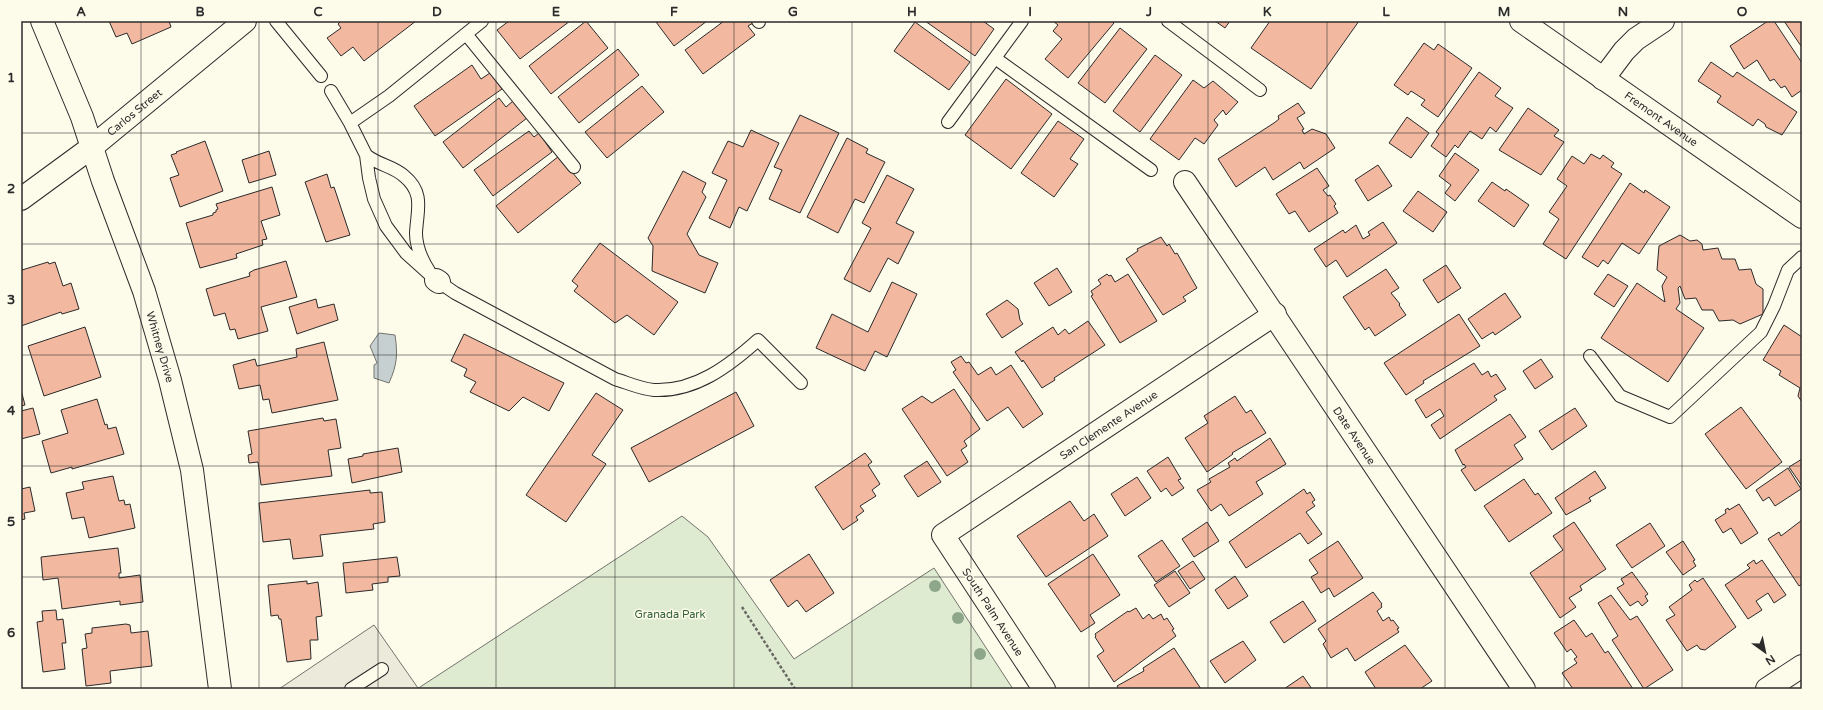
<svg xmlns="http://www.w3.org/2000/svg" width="1823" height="710" font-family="'Varela Round',sans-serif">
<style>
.green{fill:#deebd1;stroke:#74746e}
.parking{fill:#eceadb;stroke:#74746e}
.water{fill:#c7d0d0;stroke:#74746e}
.building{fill:#f2b8a0;stroke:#2b2b2b}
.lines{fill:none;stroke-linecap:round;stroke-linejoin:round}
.lane-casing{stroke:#2b2b2b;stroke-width:14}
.street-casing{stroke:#2b2b2b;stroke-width:24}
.secondary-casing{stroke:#2b2b2b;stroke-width:24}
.path{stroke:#6a6964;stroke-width:2.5;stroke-dasharray:3 2;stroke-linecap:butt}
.lane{stroke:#fdfbea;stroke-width:12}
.street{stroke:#fdfbea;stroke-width:22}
.secondary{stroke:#fdfbea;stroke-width:22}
.tree{fill:#8ea78a}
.grid{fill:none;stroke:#2b2b2b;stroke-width:1;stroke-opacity:0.55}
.labels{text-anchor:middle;stroke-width:3;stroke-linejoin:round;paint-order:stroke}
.street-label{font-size:11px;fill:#2b2b2b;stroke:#fdfbea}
.park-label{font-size:11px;fill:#34623c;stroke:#fdfbea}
.neatline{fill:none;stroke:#2b2b2b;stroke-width:1.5}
.grid-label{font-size:13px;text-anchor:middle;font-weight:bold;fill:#2b2b2b}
</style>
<rect width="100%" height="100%" fill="#fdfbea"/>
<path class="green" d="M682,516L708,537L794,659L934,568L1013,689H417Z"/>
<path class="parking" d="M374,625L418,688L417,689H279Z"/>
<path class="water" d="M379,333L395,335C398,355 397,365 389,383L374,378V365L377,363L370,346Z"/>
<path class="building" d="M109,21H169L171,27L132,44L127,33L116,37Z
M341,21H416L364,61L353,47L341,56L327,38L341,28L338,24Z
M509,21H570L520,59L497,30Z
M586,21L608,48L551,94L529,66Z
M658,21H707L674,46L656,22Z
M724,21H752L753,23L748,26L755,35L703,74L685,50Z
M925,21H983L994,29L975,56Z
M1053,21H1112L1114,23L1068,78L1045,59L1062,39L1053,31L1058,25Z
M1215,21H1230L1225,28Z
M1270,21H1359L1311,89L1251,48Z
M1768,21H1774L1802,63V90L1792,97L1785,86L1781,88L1774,79L1770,81L1757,60L1744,69L1730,46Z
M1784,21H1802V46H1801Z
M915,22L970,62L949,90L894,51Z
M1120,28L1147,49L1105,103L1078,83Z
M1424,43L1434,50L1438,44L1472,68L1438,117L1421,105L1425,100L1411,91L1408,95L1394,85Z
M618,49L639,75L579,123L558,97Z
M1155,55L1182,75L1140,132L1113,111Z
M1711,62L1733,77L1737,72L1797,112L1782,135L1766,127L1765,124L1758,119L1753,126L1717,102L1721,96L1698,81Z
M472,65L481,79L490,73L502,89L435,136L414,106Z
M1479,72L1501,88L1495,96L1513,108L1496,132L1490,127L1482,139L1470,131L1458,148L1455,145L1446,157L1431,146L1439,134L1436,132Z
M1006,79L1052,114L1011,169L965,135Z
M1193,80L1204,88L1213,81L1238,102L1226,115L1223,110L1214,120L1218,125L1204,144L1195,138L1179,160L1150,139Z
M642,86L664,112L607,158L585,132Z
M499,98L506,107L513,101L527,118L463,168L443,142Z
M1298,103L1305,113L1297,118L1304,129L1302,130L1304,134L1312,129L1326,134L1335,148L1304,169L1300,162L1273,180L1265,167L1236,187L1218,159L1274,123L1279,119L1278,116Z
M1528,108L1559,130L1554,136L1564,142L1541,175L1499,150Z
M800,115L839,133L800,213L769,199L782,170L774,167Z
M1407,117L1429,133L1411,158L1389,143Z
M1058,121L1084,139L1070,159L1078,164L1054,197L1021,173Z
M751,130L779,143L747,211L739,207L730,228L709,218L727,180L712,173L728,141L743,147Z
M529,131L534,137L539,133L552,152L493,196L474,170Z
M847,138L868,149L866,153L885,162L864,203L855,199L838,233L807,217Z
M205,141L223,191L180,207L170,178L179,175L171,155L177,153L176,152Z
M269,151L276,175L249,183L242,160Z
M1455,153L1479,170L1455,201L1445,193L1451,185L1439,176Z
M1591,154L1600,159L1603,155L1614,163L1611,167L1622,174L1566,259L1543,244L1559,219L1549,212L1567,186L1557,179L1572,156L1584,164Z
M559,156L581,183L518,233L496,206Z
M1378,165L1392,186L1368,201L1355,180Z
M1317,168L1329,186L1323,190L1328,196L1330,195L1336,204L1334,206L1338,213L1309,232L1295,211L1289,214L1276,194Z
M683,171L706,183L702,192L706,197L687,234L699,255L718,263L705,293L652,271L653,246L648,238Z
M327,174L331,188L334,187L350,235L326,242L305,182Z
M887,175L914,189L896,223L914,232L898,264L888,258L870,292L844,279L871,228L862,223Z
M1492,182L1505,191L1506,189L1529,205L1514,227L1478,201Z
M1630,183L1644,193L1645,190L1670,207L1639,254L1622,243L1608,264L1603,260L1598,267L1582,257Z
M272,187L280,215L261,221L267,239L262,240L263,245L236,254L237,258L200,268L186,223L213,215V213L216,212V210L218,209L216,204Z
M1418,191L1447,212L1433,232L1403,211Z
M1383,222L1397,243L1347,277L1336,260L1326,267L1314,249L1343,230L1345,233L1356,225L1363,239L1370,235L1368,232Z
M1680,235L1690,241L1697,240L1702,244L1703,250L1718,248L1722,259H1735L1739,270L1751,269L1756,284L1763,289V314L1740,324L1733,320L1719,321L1713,310H1702L1696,298L1685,299L1680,286L1678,288L1680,303L1676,309L1704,328L1668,382L1601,338L1637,283L1665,302L1662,286L1667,277L1657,270L1659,246Z
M1161,237L1167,246L1169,244L1175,254L1177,253L1197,288L1183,297L1186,301L1163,315L1126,259L1138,251L1137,249Z
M600,243L678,302L654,335L627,315L615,323L574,291L578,286L572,281Z
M286,261L297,297L261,307L268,331L238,339L235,329L230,330L225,313L214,316L206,289L250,276L249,273L254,270Z
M48,262L49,264L55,262L63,286L71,283L79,309L62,314L61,312L21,326V268L22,270Z
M1446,265L1461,288L1438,303L1423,280Z
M1057,268L1072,292L1049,306L1034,283Z
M1386,269L1399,288L1391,293L1400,304L1399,305L1406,315L1375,336L1369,327L1365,330L1343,297Z
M1107,274L1109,276L1111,275L1115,282L1128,274L1157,321L1120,343L1091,296L1093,295L1091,291L1101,284L1098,280Z
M1608,274L1628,286L1614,307L1594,294Z
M892,282L917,294L887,357L875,351L865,371L816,348L832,314L868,332Z
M1505,293L1521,317L1495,335L1493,332L1482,339L1468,319Z
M316,299L318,308L334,304L338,320L297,334L289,307Z
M1007,300L1018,309L1020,320L1023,324L1002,338L986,314Z
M1459,314L1480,346L1423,381L1424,383L1406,395L1384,363Z
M1088,321L1105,345L1054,378L1055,380L1042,388L1023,360L1022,362L1015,352L1053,327L1058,335L1065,329L1069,334Z
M1784,325L1802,337V402L1798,396L1800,388L1779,375L1781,371L1763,360Z
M85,327L101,377L44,396L28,346Z
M464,334L564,383L549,411L523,397L509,411L470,392L476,382L464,376L467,369L451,361Z
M324,342L338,400L272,413L269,399L263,400L260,385L239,389L233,365L255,359L257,366L297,357L296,349Z
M961,356L966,363L969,362L978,375L991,367L996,375L1011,365L1043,414L1023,428L1008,407L987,421L953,372L956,370L951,362Z
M1541,359L1553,377L1535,389L1523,371Z
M1474,363L1482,375L1488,371L1491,377L1496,374L1506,389L1494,396L1497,400L1440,439L1431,425L1444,416L1440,409L1426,418L1415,400Z
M954,389L980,429L964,441L967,446L961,450L968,462L947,476L902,409L922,396L932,403Z
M21,390L25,405L21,406Z
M736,392L754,426L649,482L631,448Z
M596,393L623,410L592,455L606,464L566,522L526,495Z
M1235,396L1246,413L1251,410L1266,433L1232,453L1233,454L1207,472L1185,438L1208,423L1204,416Z
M97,399L105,425L107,424L108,429L116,427L124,454L72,469V467L51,473L42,441L68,433L61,410Z
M1741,407L1782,462L1746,489L1705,434Z
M33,408L40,434L21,439V411Z
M1575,408L1587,426L1552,450L1539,431Z
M1510,414L1526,437L1514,445L1523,459L1475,491L1461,470L1466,467L1464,464L1463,465L1455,450Z
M323,418L324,421L336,419L341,448L328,450L332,476L261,485L258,462L249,463L248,455L252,454L248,431Z
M1270,438L1286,464L1256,482L1263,494L1229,516L1221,504L1211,511L1197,490L1211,482L1209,479L1230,467L1228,463L1235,458L1237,461Z
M398,448L402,472L352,483L348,459L363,456V454Z
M865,453L872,462L868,465L880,484L872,490L876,496L860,506L864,511L856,517L858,520L843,530L815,487Z
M1168,457L1181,479L1178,480L1184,488L1172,496L1166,488L1161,492L1147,471Z
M1802,459V486L1789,467Z
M927,461L941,482L918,497L904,476Z
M1788,468L1801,489L1775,506L1769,497L1763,501L1756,490Z
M1595,471L1606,488L1589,498L1591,501L1566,515L1555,498Z
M113,476L119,501L124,500L125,505L130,504L135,528L89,538L84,517L72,519L66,493L84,489L82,482Z
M1137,477L1151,498L1125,516L1111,494Z
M1524,479L1535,495L1538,493L1552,513L1509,542L1484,506Z
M30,487L35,511L24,513L25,519L21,520V489Z
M1304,489L1307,494L1310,492L1315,500L1312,502L1315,506L1306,512L1322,534L1308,544L1300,533L1246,568L1229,542Z
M370,490V493L382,492L385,522L373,524L374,529L320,535L323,556L293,559L290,539L263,542L259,503Z
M1070,501L1084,521L1094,514L1108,536L1046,577L1017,536Z
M1739,504L1758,533L1741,544L1731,528L1723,533L1715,520L1726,513L1725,510L1728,508L1729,510Z
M1802,520V584L1799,586L1768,539L1779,532L1781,536Z
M1207,522L1219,541L1194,557L1182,539Z
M1574,522L1606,569L1580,586L1582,590L1569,598L1576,607L1560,618L1530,573L1563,550L1553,536Z
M1650,523L1665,546L1632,568L1616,545Z
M1162,540L1180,566L1156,582L1138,556Z
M1338,541L1363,578L1334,597L1329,588L1321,593L1311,577L1318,573L1309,560Z
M1683,541L1695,560L1693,561L1696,566L1683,575L1666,552Z
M118,548L121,573H119V578L140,575L143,602L120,605V601L62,609L58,578L43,580L41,557Z
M809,554L834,593L806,612L797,600L788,607L770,580Z
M1093,554L1120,595L1090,615L1095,623L1081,632L1048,584Z
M397,557L400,576L388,577V582L372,584L373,590L346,593L343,563Z
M1754,560L1756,564L1762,560L1786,595L1774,603L1768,593L1756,601L1762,610L1748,619L1725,585L1750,568L1747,565Z
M1193,561L1205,579L1190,589L1178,571Z
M1175,571L1190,593L1169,607L1154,585Z
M1632,572L1648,594L1645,596L1648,601L1642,606L1638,601L1630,606L1617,588L1624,584L1621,579Z
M1235,576L1248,596L1228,609L1215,590Z
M1703,578L1736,627L1705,650L1700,649L1697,645L1687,651L1666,620L1675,615L1669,607L1692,590L1689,585L1695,580L1697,582Z
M307,581V584L318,582L322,616L316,617L318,640H310L311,659L287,662L281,619H279L278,615L271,616L268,585Z
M1373,592L1382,604L1381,605L1382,607L1377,611L1383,621L1389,617L1391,621L1393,620L1399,628L1397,629L1399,632L1355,661L1347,648L1331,658L1323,644L1326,641L1318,629Z
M1611,595L1630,620L1637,616L1673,670L1644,689L1612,640L1618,636L1598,603Z
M1303,601L1316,621L1284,643L1270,622Z
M1136,608L1143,619L1149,614L1153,619L1161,614L1164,620L1167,618L1174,629L1172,630L1176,636L1114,682L1097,656L1104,651L1095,637L1096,636L1095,634L1128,611L1129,612Z
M56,610L57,620L63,619L66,643H62L65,669L43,672L37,622L43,621L42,611Z
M1574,620L1586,637L1592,633L1605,653L1608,651L1633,689H1573L1562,673L1577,663L1574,659L1577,657L1571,649L1567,652L1554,633Z
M126,624L130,625L131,633L148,631L152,666L110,671L111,683L86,686L82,649L87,648L85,634L92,633V628Z
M1243,641L1256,660L1225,683L1210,661Z
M1405,645L1432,681L1420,689H1376L1365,672Z
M1174,648L1201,689H1119L1117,686L1144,671L1143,668Z
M1303,676L1312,689H1284Z"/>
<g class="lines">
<g class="lane-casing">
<path id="lane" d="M276,21L321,76
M758,21L759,22
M1168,21L1260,90
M466,34L574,167
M995,58L1151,170
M331,91L350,123L366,155L369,178L374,199L386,226L406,253L436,280
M948,122L1022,21
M350,123L389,96L482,21
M366,155C378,165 393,166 404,176C425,193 417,211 416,233C416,247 422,260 429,271
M439,282L455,293L615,379C628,383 641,389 654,390C695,392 729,366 758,340L801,383
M1590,356L1620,396L1670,417L1761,332L1774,306L1788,270L1802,257
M351,689L382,669"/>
</g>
<g class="street-casing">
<g id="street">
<path id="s1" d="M42,21L82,117L103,181L144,291L170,380L192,470L220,689"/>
<path d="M1603,79L1624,51L1636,39L1663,21"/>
<path id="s2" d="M1185,182L1524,689"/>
<path id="s3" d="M21,199L92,147L245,21"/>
<path d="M436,280L439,282"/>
<path id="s4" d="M1044,689L943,535L1275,314"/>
<path d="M1767,689L1802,666"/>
</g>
</g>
<g class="secondary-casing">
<g id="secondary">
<path id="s5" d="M1521,21L1802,217"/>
</g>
</g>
<path class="path" d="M742,607L795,689"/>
<use href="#lane" class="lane"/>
<use href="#street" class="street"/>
<use href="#secondary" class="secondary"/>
</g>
<g class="tree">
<circle cx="935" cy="586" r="6"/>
<circle cx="958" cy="618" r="6"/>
<circle cx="980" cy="654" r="6"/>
</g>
<path class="grid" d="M141,21V689M259,21V689M378,21V689M496,21V689M615,21V689M734,21V689M852,21V689M971,21V689M1089,21V689M1208,21V689M1327,21V689M1445,21V689M1564,21V689M1682,21V689M21,133H1802M21,244H1802M21,355H1802M21,466H1802M21,577H1802"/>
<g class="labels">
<g class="street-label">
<text dy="4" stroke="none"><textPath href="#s3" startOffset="143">Carlos Street</textPath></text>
<text dy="4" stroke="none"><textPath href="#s5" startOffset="171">Fremont Avenue</textPath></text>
<text dy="4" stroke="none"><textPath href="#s1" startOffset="347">Whitney Drive</textPath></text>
<text dy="4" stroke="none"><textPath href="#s4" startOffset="383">San Clemente Avenue</textPath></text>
<text dy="4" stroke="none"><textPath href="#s2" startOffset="305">Date Avenue</textPath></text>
<text transform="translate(993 612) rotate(57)" y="4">South Palm Avenue</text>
</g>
<g class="park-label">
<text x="670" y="618">Granada Park</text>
</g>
</g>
<rect width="1823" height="710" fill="none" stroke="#fdfbea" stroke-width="44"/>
<g transform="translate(1765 652) rotate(147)" stroke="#fdfbea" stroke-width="3" paint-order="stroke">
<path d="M0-3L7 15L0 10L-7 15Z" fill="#2b2b2b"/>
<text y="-6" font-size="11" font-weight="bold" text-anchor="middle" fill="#2b2b2b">N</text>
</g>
<rect x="22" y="22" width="1779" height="666" class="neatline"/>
<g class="grid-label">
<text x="81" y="16">A</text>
<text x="200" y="16">B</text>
<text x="318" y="16">C</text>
<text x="437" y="16">D</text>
<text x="556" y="16">E</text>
<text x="674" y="16">F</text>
<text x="793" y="16">G</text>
<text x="912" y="16">H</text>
<text x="1030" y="16">I</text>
<text x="1149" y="16">J</text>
<text x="1267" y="16">K</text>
<text x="1386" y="16">L</text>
<text x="1504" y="16">M</text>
<text x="1623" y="16">N</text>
<text x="1742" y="16">O</text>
<text x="11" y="82">1</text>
<text x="11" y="193">2</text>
<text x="11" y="304">3</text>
<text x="11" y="415">4</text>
<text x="11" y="526">5</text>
<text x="11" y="637">6</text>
</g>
</svg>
